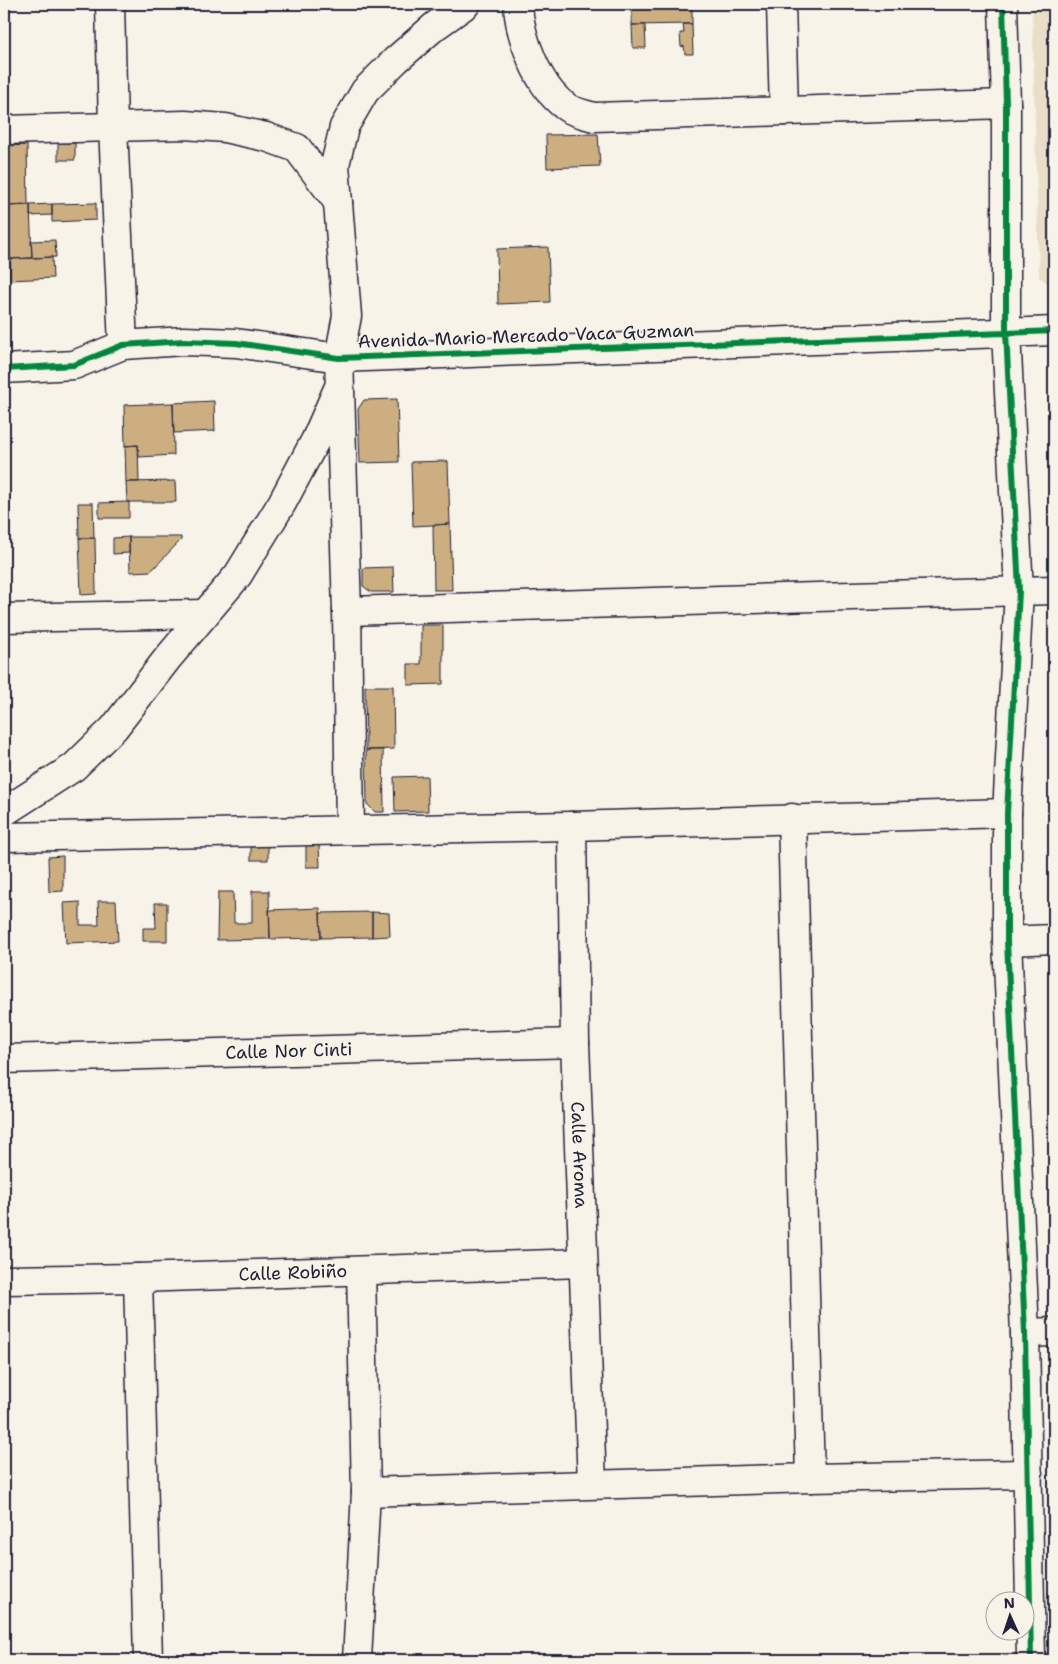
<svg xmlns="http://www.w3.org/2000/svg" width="1058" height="1664" font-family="'Shantell Sans',sans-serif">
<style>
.built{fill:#eadec9}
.building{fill:#ccae80;stroke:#22223b}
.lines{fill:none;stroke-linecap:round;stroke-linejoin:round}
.minor-casing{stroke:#22223b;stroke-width:31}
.tertiary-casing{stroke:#22223b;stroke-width:31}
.minor{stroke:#f7f3e8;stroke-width:28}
.tertiary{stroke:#f7f3e8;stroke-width:28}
.cycleway-casing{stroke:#f7f3e8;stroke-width:9}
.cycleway{stroke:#00873e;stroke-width:6}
.labels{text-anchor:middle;stroke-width:4;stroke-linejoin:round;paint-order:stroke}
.street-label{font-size:18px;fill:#22223b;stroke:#f7f3e8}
</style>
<rect width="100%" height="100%" fill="#f7f3e8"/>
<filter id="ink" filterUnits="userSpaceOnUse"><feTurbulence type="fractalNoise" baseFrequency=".02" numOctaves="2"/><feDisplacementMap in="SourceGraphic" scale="10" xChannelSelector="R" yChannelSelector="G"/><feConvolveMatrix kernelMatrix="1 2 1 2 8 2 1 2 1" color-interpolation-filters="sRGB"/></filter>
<g filter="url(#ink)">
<path class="built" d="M1032,4H1054V289L1039,277Z"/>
<path class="building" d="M692,7V24L632,25V9Z
M683,24H692L693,54H685L684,46L681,47L680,33H684Z
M632,25H645L646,48H633Z
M598,134L600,166L547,168L546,135Z
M58,143H75V160H58Z
M27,145L28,205L8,206L7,146Z
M96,203V220L52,222V204Z
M52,204V215L30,216V205Z
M28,205H30L32,258L10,259L8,206Z
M55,240L56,257L32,258L31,241Z
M548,247L550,302L498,304L497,249Z
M52,257L53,278L10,280V259Z
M397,399L399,462L360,463L358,409L364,400Z
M214,401L215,431L174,433L173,403Z
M173,403L174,455L139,457L138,445L125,446L124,405Z
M138,445L139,482H126L125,446Z
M448,461L450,524L413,526L411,462Z
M175,481L176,502H127L126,482Z
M127,502H129V518H99V503Z
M78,503H93L94,538H79Z
M450,524L452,590H434L433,525Z
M129,537H181V540L151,571L130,572Z
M129,537V553L113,554V538Z
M79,538H95L96,594L81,595Z
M393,567L394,592H371L363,586V568Z
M421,625H443V684L408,685V664H421Z
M365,686H393L394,749L366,750Z
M366,750H383L384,812H375L367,804Z
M427,776L428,811L395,812L394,777Z
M306,845H319L320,867H306Z
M251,846H268V860H251Z
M63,856V891L49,892L48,857Z
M252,891H269L270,939L217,940L218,892H233L234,923H252Z
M98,901H116L118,941L66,943L64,903L80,902V925H99Z
M155,903H167V941H143V928H156Z
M320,908L321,938L270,939L269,910Z
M372,912V937L321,938L320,913Z
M372,912L389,913L390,936L372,937Z"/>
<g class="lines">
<g class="minor-casing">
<g id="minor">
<path d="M110,4L113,127L123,345"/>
<path d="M518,4C519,35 538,87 565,106C572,112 585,114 594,117L1006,104"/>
<path d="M781,4L784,111"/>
<path d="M1003,4L1006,104V332L1019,591L1007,813V941L1025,1333L1031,1660"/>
<path d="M4,130L185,125L225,128L266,137L297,148L338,202"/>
<path d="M347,611L1054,590"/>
<path d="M4,618L205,614"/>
<path d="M4,812L74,767L114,728L167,659L238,575L282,503L316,439L337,391"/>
<path d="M792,818L810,1478"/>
<path id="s1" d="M572,826L575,1043L592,1484"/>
<path d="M350,830L347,611L339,358L347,316L335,165L344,127L365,91L396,60L435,26L466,4"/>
<path d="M4,837L572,826L1007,813"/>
<path d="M1007,941L1054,939"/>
<path id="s2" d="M4,1059L575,1043"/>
<path d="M138,1278L148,1660"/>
<path id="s3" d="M4,1280L138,1278L582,1263"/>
<path d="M1025,1333L1054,1332"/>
<path d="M366,1492L810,1478L1028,1474"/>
<path d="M357,1660L366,1492L361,1271"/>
</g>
</g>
<g class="tertiary-casing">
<path id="tertiary" d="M4,369L74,365L123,345L184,341L236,343L339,358L1054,331"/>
</g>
<use href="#minor" class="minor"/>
<use href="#tertiary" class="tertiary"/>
<g class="cycleway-casing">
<path id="cycleway" d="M1003,4L1006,104V332L1019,591L1007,813V941L1025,1333L1031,1660
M4,369L74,365L123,345L184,341L236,343L339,358L1054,331"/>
</g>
<use href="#cycleway" class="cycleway"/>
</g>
</g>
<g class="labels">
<g class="street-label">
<text transform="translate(526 336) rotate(-2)" y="6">Avenida Mario Mercado Vaca Guzman</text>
<text dy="6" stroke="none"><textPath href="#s2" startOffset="285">Calle Nor Cinti</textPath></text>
<text dy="6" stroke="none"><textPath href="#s1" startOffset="329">Calle Aroma</textPath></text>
<text dy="6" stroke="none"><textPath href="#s3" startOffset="289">Calle Robiño</textPath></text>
</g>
</g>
<rect width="1058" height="1664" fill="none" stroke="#f7f3e8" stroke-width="20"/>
<rect x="10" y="10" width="1038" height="1644" fill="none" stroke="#22223b" stroke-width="2" filter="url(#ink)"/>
<g transform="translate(1010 1616) rotate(357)"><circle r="24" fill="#f7f3e8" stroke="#a29fa3"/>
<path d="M0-4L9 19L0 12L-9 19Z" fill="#22223b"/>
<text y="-8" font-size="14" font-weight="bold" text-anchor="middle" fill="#22223b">N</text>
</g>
</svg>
